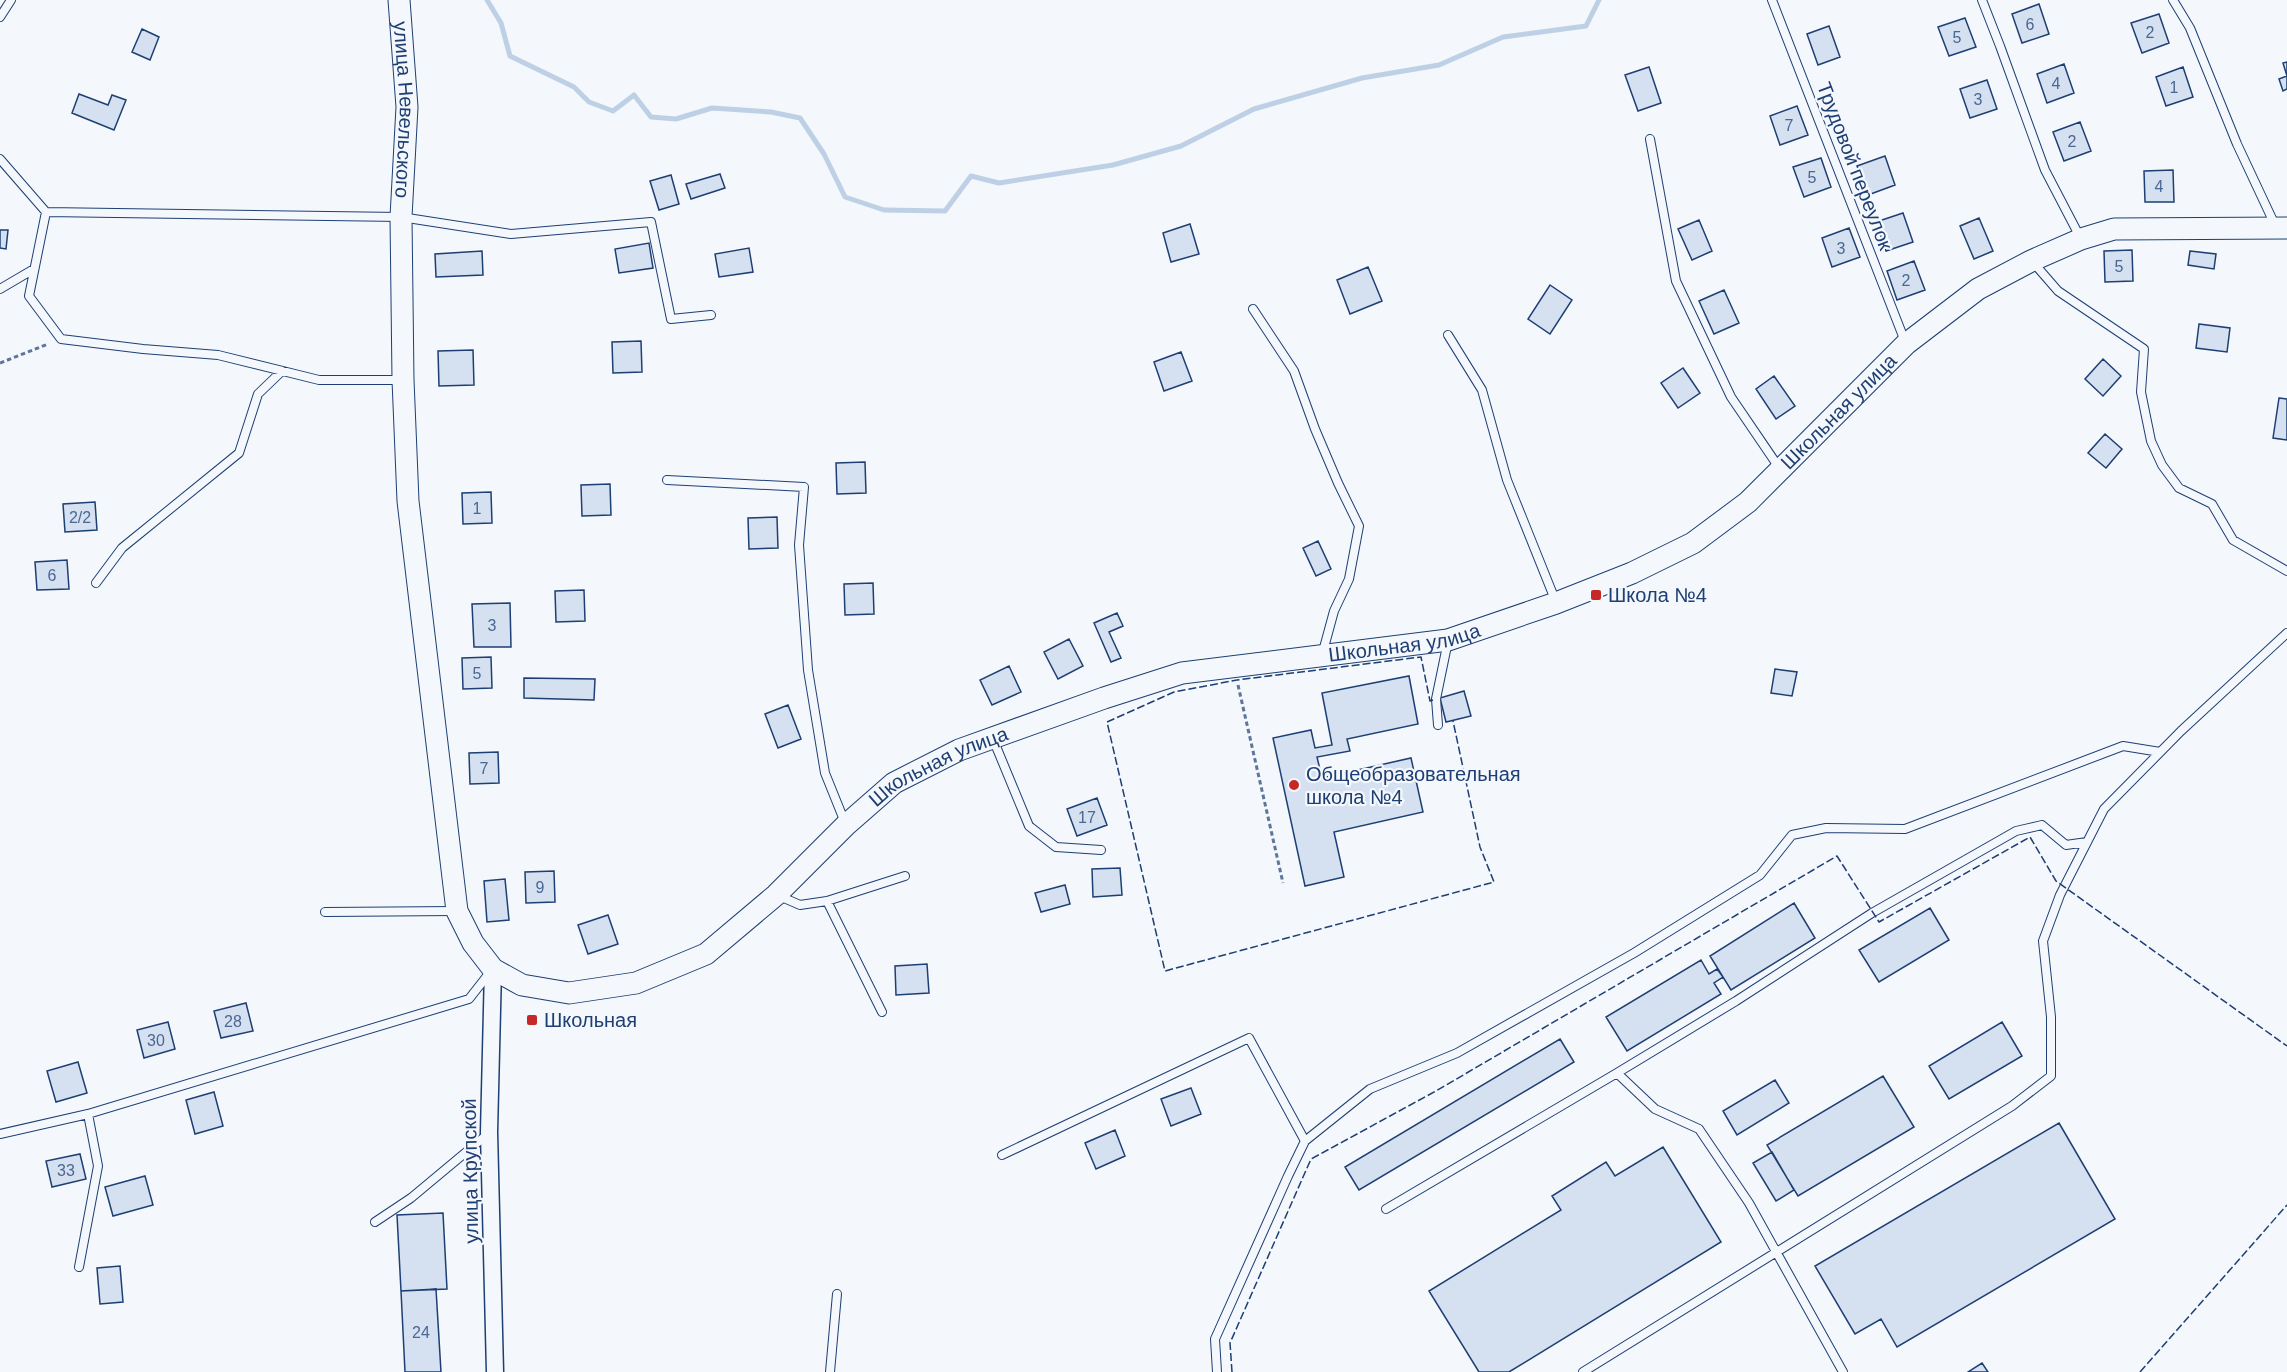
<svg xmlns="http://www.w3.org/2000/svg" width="2287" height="1372" font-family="Arial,sans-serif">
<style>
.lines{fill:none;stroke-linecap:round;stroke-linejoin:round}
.stream{stroke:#bed0e5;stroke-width:5}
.building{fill:#d5e0f0;stroke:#1d3f73;stroke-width:1.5}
.service-casing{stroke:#1d3f73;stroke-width:10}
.minor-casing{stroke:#1d3f73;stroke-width:19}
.tertiary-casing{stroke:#1d3f73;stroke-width:23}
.path{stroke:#5e769c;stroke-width:3;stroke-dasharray:4.5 3;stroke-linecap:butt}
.service{stroke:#f4f7fb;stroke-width:8}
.minor{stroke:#f4f7fb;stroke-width:16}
.tertiary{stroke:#f4f7fb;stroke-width:21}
.fence{stroke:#1d3f73;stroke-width:1.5;stroke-dasharray:8 3;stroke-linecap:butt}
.poi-dot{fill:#c62828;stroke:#f4f7fb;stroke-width:2}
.labels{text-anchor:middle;stroke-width:4.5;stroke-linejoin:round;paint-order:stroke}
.number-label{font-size:16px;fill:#4b6792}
.street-label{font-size:20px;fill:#1d3f73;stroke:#f4f7fb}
.poi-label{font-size:20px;fill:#1d3f73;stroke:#f4f7fb;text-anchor:start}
</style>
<rect width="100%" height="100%" fill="#f4f7fb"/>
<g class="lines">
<path class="stream" d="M487,0L501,23L510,56L574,87L589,102L613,111L634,95L651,117L676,119L712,108L771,112L800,118L824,154L845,197L884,210L945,211L971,176L999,183L1113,165L1181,146L1254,109L1362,78L1439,65L1503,37L1586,26L1599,0"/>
</g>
<path class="building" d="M2039,4L2049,34L2022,43L2012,14Z
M2159,14L2169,43L2142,53L2131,23Z
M1965,18L1976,47L1949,56L1938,27Z
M1829,26L1840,57L1818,65L1807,34Z
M142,29L159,37L150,60L132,52Z
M2287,62V89L2283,91L2279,79L2287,76L2283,63Z
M2064,64L2074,93L2047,103L2037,74Z
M1649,67L1661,103L1638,111L1625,75Z
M2183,67L2193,97L2166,106L2156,77Z
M1987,80L1997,109L1970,118L1960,89Z
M79,94L108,105L112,95L126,100L114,130L72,113Z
M1797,106L1808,135L1780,145L1770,116Z
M2080,122L2091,151L2064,161L2053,132Z
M1885,156L1895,185L1868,195L1857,166Z
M1821,158L1831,187L1804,197L1793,167Z
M2173,170L2174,202H2145L2144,171Z
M720,174L725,188L691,199L686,184Z
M671,175L679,204L659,210L650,181Z
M1903,213L1913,242L1886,251L1876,222Z
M1979,218L1993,251L1974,259L1960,226Z
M1699,220L1712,251L1692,260L1678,229Z
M1190,224L1199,254L1171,262L1163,233Z
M1849,228L1860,257L1832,267L1822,238Z
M0,230H8L6,249L0,248Z
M649,243L653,268L619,273L615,249Z
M749,248L753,272L719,277L715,254Z
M2132,250L2133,281L2105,282L2104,251Z
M482,251L483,275L436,277L435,254Z
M2190,251L2216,254L2214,269L2188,265Z
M1914,261L1925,290L1897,300L1887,271Z
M1368,267L1382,301L1350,314L1337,280Z
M1550,285L1572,300L1550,334L1528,319Z
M1724,290L1739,323L1714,334L1699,301Z
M2199,324L2230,328L2227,352L2196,348Z
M641,341L642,372L613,373L612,342Z
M473,350L474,385L439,386L438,351Z
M1181,352L1192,381L1164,391L1154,362Z
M2103,359L2121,376L2103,396L2085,379Z
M1683,368L1700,393L1678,408L1661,383Z
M1774,376L1795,406L1776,419L1756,389Z
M2279,398L2287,399V440L2273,438Z
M2105,434L2122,449L2106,468L2088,453Z
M865,462L866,493L837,494L836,463Z
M610,484L611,515L582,516L581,485Z
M491,492L492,523L463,524L462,493Z
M95,502L97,530L65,532L63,504Z
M777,517L778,548L749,549L748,518Z
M1318,541L1331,569L1316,576L1303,548Z
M67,560L69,589L37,590L35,562Z
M873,583L874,614L845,615L844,584Z
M584,590L585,621L556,622L555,591Z
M510,603L511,647H474L472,604Z
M1117,613L1123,626L1109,632L1121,658L1111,662L1094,623Z
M1069,639L1083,666L1058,679L1044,652Z
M491,657L492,688L463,689L462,658Z
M1009,666L1021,692L992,705L980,680Z
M1775,669L1797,672L1792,696L1771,693Z
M1409,676L1418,724L1347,739L1350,751L1317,757L1322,778L1411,758L1423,812L1334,832L1344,877L1305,886L1273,738L1311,730L1315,748L1332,745L1322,693Z
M524,678L595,679L594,700L524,698Z
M1464,691L1471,716L1446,722L1440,698Z
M788,705L801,739L778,748L765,714Z
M498,752L499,783L470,784L469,753Z
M1097,798L1107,825L1077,836L1067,809Z
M1120,868L1122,895L1093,897L1092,869Z
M554,871L555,902L526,903L525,872Z
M505,879L509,920L487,922L484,881Z
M1065,885L1070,904L1041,912L1035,893Z
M1794,903L1815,938L1731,990L1710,956Z
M1930,908L1949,940L1879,982L1859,950Z
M608,915L618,944L588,954L578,925Z
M1701,960L1709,974L1717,969L1723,977L1714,983L1721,994L1627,1051L1606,1017Z
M927,964L929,993L896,995L895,966Z
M246,1003L253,1031L221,1038L214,1011Z
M168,1022L175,1049L144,1058L137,1030Z
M2002,1022L2022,1056L1949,1099L1929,1066Z
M1560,1039L1574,1062L1359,1190L1345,1167Z
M78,1062L87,1093L56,1102L47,1071Z
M1883,1076L1914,1127L1798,1196L1767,1145Z
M1775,1080L1789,1103L1737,1135L1723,1111Z
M1191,1088L1201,1114L1171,1126L1161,1099Z
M214,1092L223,1126L195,1134L186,1100Z
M2059,1123L2115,1219L1897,1347L1881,1319L1855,1334L1815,1266Z
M1115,1130L1125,1156L1096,1169L1085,1143Z
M1663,1147L1721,1242L1509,1372H1479L1429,1291L1561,1210L1552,1196L1606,1162L1615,1176Z
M1772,1152L1794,1190L1776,1201L1753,1163Z
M80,1154L86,1179L52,1187L46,1161Z
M145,1176L153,1205L113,1216L105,1187Z
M443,1213L447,1289L401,1291L397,1215Z
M120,1266L123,1302L100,1304L97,1268Z
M436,1289L441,1372H405L401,1291Z
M1982,1363L1988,1372H1968Z"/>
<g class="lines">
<g class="service-casing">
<path id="service" d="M1772,0L1906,344
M1982,0L2000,46L2045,170L2081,239
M2173,0L2190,28L2237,144L2275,225
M0,17L11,0
M1650,139L1676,281L1731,397L1780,469
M0,159L46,212L29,296L61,339L143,349L218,355L319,380H402
M46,212L401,217L511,234L651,222L671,319L711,315
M2032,261L2058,291L2144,349L2141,392L2151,441L2162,465L2179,488L2212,504L2233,540L2287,571
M0,289L34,269
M1253,309L1294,371L1315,429L1338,483L1359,526L1349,579L1334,611L1322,655
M1448,335L1482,390L1507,480L1556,602
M667,480L804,487L799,545L808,670L825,773L846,825
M96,583L122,548L239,453L258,394L282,371
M1438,725L1436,699L1448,641
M993,739L1029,826L1056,847L1101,850
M777,895L800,905L827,901L882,1012
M827,901L905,876
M325,912L456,911
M1617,1073L1736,1001L1872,913L2016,831L2042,825L2066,845L2087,842
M0,1134L88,1114L469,999L491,971
M1002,1155L1249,1038L1305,1141
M1386,1209L1617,1073L1655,1109L1699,1129L1749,1203L1843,1372
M375,1222L411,1198L489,1133
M79,1267L98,1166L88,1114
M830,1372L837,1294
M1217,1372L1215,1339L1288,1176L1305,1141L1370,1089L1457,1053L1634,953L1760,875L1792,835L1826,828L1905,829L2123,746L2160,752
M1583,1372L2012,1106L2051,1076V1017L2043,941L2060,895L2104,809L2181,731L2287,633"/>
</g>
<g class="minor-casing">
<path id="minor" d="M493,969L489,1132L495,1372"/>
</g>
<g class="tertiary-casing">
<g id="tertiary">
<path id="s1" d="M399,0L407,107L401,217L403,380L408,501L457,911L473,943L493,969L522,985L569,993L636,983L706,954L776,895L846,825L894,783L959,750L1104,698L1182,673L1448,640L1556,603L1632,573L1693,543L1748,502L1906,344L1978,289L2031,261L2081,239L2114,229L2287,228"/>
</g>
</g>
<path class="path" d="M0,363L48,344
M1238,685L1283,883"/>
<use href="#service" class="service"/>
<use href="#minor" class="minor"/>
<use href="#tertiary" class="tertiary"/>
<path class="fence" d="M1433,700L1430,701L1421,657L1237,680L1174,692L1107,722L1165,971L1494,882L1480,847L1453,721
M1232,1372L1230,1343L1311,1159L1436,1091L1837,856L1879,922L2030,837L2056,881L2287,1046
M2140,1372L2287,1205"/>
</g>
<g class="poi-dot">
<rect x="1590" y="589" width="12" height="12" rx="3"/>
<circle cx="1294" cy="785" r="6"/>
<rect x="526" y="1014" width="12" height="12" rx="3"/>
</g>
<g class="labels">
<g class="number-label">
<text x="2030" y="30">6</text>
<text x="2150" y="38">2</text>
<text x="1957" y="43">5</text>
<text x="2056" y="89">4</text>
<text x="2174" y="93">1</text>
<text x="1978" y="105">3</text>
<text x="1789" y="131">7</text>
<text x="2072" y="147">2</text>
<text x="1812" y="183">5</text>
<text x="2159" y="192">4</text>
<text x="1841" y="254">3</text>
<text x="2119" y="272">5</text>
<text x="1906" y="286">2</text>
<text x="477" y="514">1</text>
<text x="80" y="523">2/2</text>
<text x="52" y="581">6</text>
<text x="492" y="631">3</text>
<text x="477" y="679">5</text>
<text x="484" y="774">7</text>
<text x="1087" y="823">17</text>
<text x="540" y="893">9</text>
<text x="233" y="1027">28</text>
<text x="156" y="1046">30</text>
<text x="66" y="1176">33</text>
<text x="421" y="1338">24</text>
</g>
<g class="street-label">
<text dy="7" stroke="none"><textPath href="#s1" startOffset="110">улица Невельского</textPath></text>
<text transform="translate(1855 166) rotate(69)" y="7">Трудовой переулок</text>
<text dy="7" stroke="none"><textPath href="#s1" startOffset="2499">Школьная улица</textPath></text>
<text dy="7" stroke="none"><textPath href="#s1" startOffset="1995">Школьная улица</textPath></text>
<text dy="7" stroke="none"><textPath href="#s1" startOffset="1509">Школьная улица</textPath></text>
<text transform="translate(470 1171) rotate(-91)" y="7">улица Крупской</text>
</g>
<g class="poi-label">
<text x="1608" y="602">Школа №4</text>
<text x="1306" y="781">Общеобразовательная<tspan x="1306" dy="23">школа №4</tspan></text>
<text x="544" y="1027">Школьная</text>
</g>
</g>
</svg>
